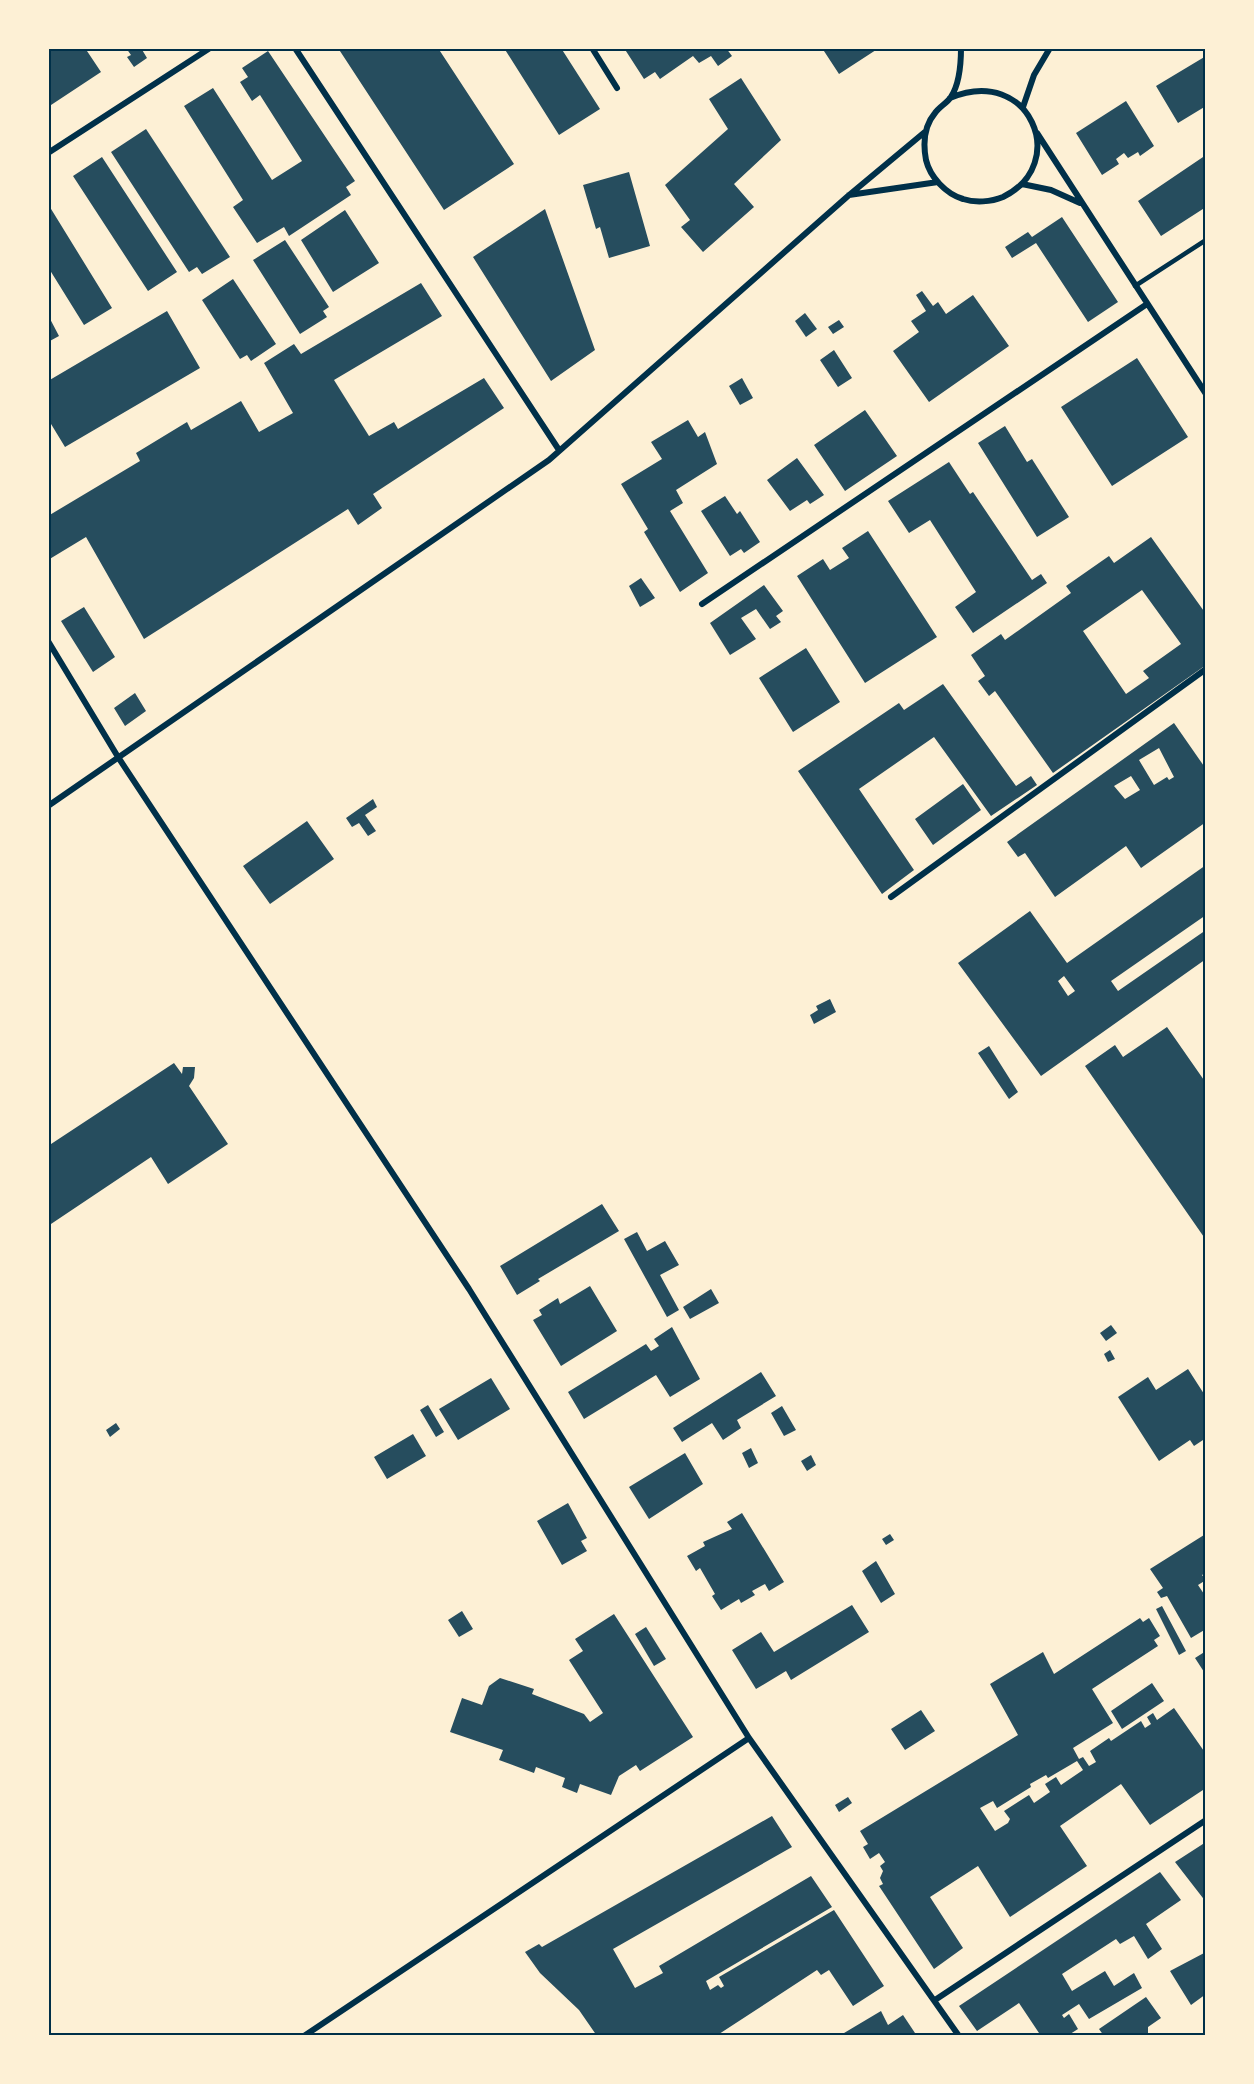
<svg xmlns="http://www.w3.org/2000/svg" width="1254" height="2084" font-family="'Times New Roman',serif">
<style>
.building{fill:#264d5e;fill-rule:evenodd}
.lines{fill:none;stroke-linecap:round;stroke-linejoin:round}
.service{stroke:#003049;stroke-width:4.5}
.minor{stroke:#003049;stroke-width:6}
.neatline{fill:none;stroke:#003049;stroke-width:2}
</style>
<rect width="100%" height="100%" fill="#fdf0d5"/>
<path class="building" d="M48,48H85L101,72L48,107Z
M126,48H141L147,58L134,67L127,57L131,55Z
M338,48H438L514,164L444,210Z
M504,48H561L600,109L559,135Z
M624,48H726L732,56L718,66L711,56L699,63L693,56L660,79L655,72L644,79Z
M822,48H879L839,74Z
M268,51L355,181L346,187L351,195L289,236L284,227L257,243L233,207L243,200L184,106L213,88L272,180L302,161L260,95L252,101L240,82L248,77L242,68Z
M1206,56V106L1178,123L1156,86Z
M741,78L781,140L734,184L754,207L703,252L681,227L690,220L665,185L728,129L709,99Z
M1126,101L1154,146L1140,156L1138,152L1128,158L1124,153L1116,159L1119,164L1102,175L1076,133Z
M146,129L230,257L202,274L197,267L189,272L111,152Z
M1206,155V207L1161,236L1138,201Z
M102,157L177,272L148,291L73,176Z
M629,172L650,246L609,258L600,227L596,229L583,185Z
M48,204L112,308L84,325L48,267Z
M545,209L595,350L551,381L473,257Z
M345,210L379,263L333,292L301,240Z
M1062,217L1118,302L1088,322L1036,243L1012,258L1005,247L1028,232L1032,237Z
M285,240L329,307L323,311L327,317L300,334L253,260Z
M233,279L276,344L251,361L247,355L240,359L202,300Z
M421,283L442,316L334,380L369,436L394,422L398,429L484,378L504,408L373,494L382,508L358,525L348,509L144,639L86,537L48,560V516L140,461L136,453L187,422L191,430L241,401L259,432L293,413L264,363L294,344L301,354Z
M922,291L933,306L938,302L946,314L973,295L1009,346L929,402L893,351L919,332L911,321L926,311L916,295Z
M167,311L200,368L65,447L48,419V381Z
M805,313L817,329L806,337L795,321Z
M48,315L59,336L48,342Z
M839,320L844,327L833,334L828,327Z
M834,350L852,378L838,387L820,360Z
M1137,358L1188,437L1112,486L1061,407Z
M742,378L753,398L740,405L729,386Z
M865,410L897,456L845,491L814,445Z
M688,420L698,437L705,432L717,464L676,490L683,503L670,511L708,573L680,592L644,532L648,529L621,484L662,459L651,442Z
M1005,426L1027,462L1032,459L1069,517L1037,537L978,443Z
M797,458L824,495L810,504L807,500L790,511L767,480Z
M949,462L970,494L973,492L1032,580L1041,574L1047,583L973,633L955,607L976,592L930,520L909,533L888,501Z
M725,496L737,514L740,511L760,542L744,553L741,549L730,556L701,511Z
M868,531L937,637L865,683L797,576L823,559L830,570L849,558L842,548Z
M1151,537L1206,614V665L1053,773L995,691L989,696L978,681L985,676L971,655L1001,634L1005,640L1071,593L1066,586L1109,556L1114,563ZM1142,590L1181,644L1143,671L1149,678L1126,694L1083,631Z
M641,578L655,598L640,607L629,586Z
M764,585L783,611L776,616L781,622L770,629L756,609L741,618L756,639L730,655L710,623Z
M84,607L115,657L93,672L61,621Z
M806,648L840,702L793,732L759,678Z
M943,684L1016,786L1031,776L1037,785L991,816L934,737L859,789L914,870L882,894L798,771L899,703L904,710Z
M135,693L146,711L125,726L114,708Z
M1174,723L1206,769V822L1141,868L1126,846L1055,897L1025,853L1018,857L1007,842ZM1159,748L1174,777L1169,780L1167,777L1154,785L1139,760ZM1131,776L1140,790L1125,799L1114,786Z
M963,784L981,810L933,845L915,819Z
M373,799L377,807L365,815L376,831L368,836L359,823L352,827L346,818Z
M307,821L334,859L270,904L243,866Z
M1206,865V915L1111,981L1118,991L1206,930V959L1041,1076L958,963L1030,911L1067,963ZM1064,976L1075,991L1068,996L1058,981Z
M830,999L836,1012L814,1024L810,1015L818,1010L816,1006Z
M1167,1027L1206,1083V1240L1085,1066L1115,1045L1123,1057Z
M989,1046L1018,1092L1009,1099L978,1053Z
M174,1063L182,1074L183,1067H195L194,1078L189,1086L228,1144L168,1184L151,1157L48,1226V1146Z
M602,1204L619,1231L538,1279L540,1281L517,1295L500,1266Z
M637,1232L647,1251L665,1241L679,1265L660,1275L679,1310L667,1317L624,1239Z
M590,1286L617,1331L561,1366L533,1320L542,1315L539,1310L558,1298L560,1304Z
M711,1289L719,1303L690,1319L683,1307Z
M1111,1325L1117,1333L1106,1341L1100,1333Z
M672,1327L700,1379L670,1397L656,1375L584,1419L568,1392L646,1344L651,1351L659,1346L654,1339Z
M1110,1350L1115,1359L1108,1362L1104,1354Z
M1188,1369L1206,1397V1438L1194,1446L1190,1440L1159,1461L1118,1397L1148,1377L1156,1390Z
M761,1372L776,1396L737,1420L741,1428L723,1440L712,1423L682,1442L673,1428Z
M491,1378L510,1409L458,1440L439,1409Z
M428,1405L444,1432L436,1437L420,1410Z
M782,1406L796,1430L784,1436L771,1413Z
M116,1423L120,1429L110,1437L106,1430Z
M413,1434L426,1456L387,1479L374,1457Z
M751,1448L758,1463L749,1468L742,1453Z
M685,1453L703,1484L649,1519L629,1487Z
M811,1455L816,1465L807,1471L801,1461Z
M568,1503L587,1538L581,1541L587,1551L562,1565L537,1521Z
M742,1513L784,1582L769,1591L765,1584L752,1591L755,1595L741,1603L739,1599L721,1610L712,1596L715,1594L700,1568L696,1571L687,1556L705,1546L703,1542L732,1529L727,1522Z
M890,1534L894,1540L886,1545L882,1539Z
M1204,1535L1206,1573L1202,1575L1206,1580L1198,1585L1206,1597V1629L1191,1638L1167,1596L1161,1598L1157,1592L1163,1588L1150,1569Z
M876,1561L895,1594L881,1603L862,1571Z
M852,1605L869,1632L791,1680L786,1671L756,1689L732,1650L761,1632L774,1652Z
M1162,1606L1186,1651L1179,1655L1156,1609Z
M462,1611L473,1629L459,1637L448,1620Z
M614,1614L693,1737L640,1771L636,1765L619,1776L611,1795L580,1784L577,1793L562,1787L565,1778L536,1767L534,1773L499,1760L503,1750L450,1732L462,1698L482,1705L489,1686L500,1678L534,1689L532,1694L584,1714L590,1722L603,1713L569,1660L583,1651L575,1639Z
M1140,1618L1143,1622L1149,1618L1160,1636L1154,1640L1158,1646L1092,1689L1113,1723L1073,1748L1079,1759L1083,1757L1089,1766L1096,1762L1090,1751L1109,1738L1111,1741L1141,1721L1145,1728L1151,1724L1147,1717L1153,1713L1157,1720L1174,1708L1206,1754V1788L1150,1825L1121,1784L1060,1826L1087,1866L1010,1917L978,1866L930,1897L963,1948L934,1969L879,1886L883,1884L880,1878L883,1871L880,1866L885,1862L879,1853L870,1859L863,1847L868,1844L860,1831L1018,1735L990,1684L1043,1652L1054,1674ZM1077,1761L1083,1770L1061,1785L1056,1777L1045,1784L1050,1792L1034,1803L1029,1795L1004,1811L1010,1819L1008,1823L995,1831L980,1808L993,1801L997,1808L1031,1787L1030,1784L1046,1775L1048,1778Z
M646,1627L666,1659L654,1666L635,1634Z
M1206,1651V1675L1195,1658Z
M1152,1683L1164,1701L1122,1729L1111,1711Z
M921,1710L935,1731L905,1750L891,1729Z
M848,1797L852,1803L839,1812L835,1805Z
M772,1816L792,1847L613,1949L635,1988L663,1973L659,1966L811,1876L832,1907L706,1981L710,1990L718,1985L721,1988L724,1986L719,1977L834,1910L884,1986L853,2006L829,1970L821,1975L817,1970L716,2036H597L579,2010L540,1973L525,1952L539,1944L542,1947Z
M1206,1842V1902L1175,1862Z
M1160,1872L1181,1900L1146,1924L1162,1949L1148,1959L1134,1936L1120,1944L1116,1939L1062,1974L1072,1991L1105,1971L1114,1986L1134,1973L1142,1988L1089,2019L1079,2004L1062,2015L1064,2018L1069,2014L1078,2029L1067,2036H1035L1039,2033L1019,2003L977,2031L959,2006Z
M1206,1952V1994L1191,2005L1170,1971Z
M1146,1997L1161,2018L1148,2027V2033L1143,2036H1104L1099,2029Z
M881,2011L888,2025L903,2015L917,2036H839Z"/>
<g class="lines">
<path class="service" d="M1135,286L1206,240"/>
<path class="minor" d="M295,48L559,450
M592,48L617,88
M950,98C1030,64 1071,164 1003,197C991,202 975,203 963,199C946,194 930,177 926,160C923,144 924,126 935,113C939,107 947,103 951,97C960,83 961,64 961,48
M1023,107L1034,75L1050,48
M1037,133L1206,394
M48,153L210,48
M1022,184L1051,190L1080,203
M849,195L938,182
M702,604L1147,304
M48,641L118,757L469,1289L749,1738L959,2036
M48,806L549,460L848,196L926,131
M891,897L1206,669
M935,2000L1206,1820
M304,2036L749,1738"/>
</g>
<rect width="1254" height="2084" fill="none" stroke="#fdf0d5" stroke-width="99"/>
<rect x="50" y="50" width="1154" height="1984" class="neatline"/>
</svg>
